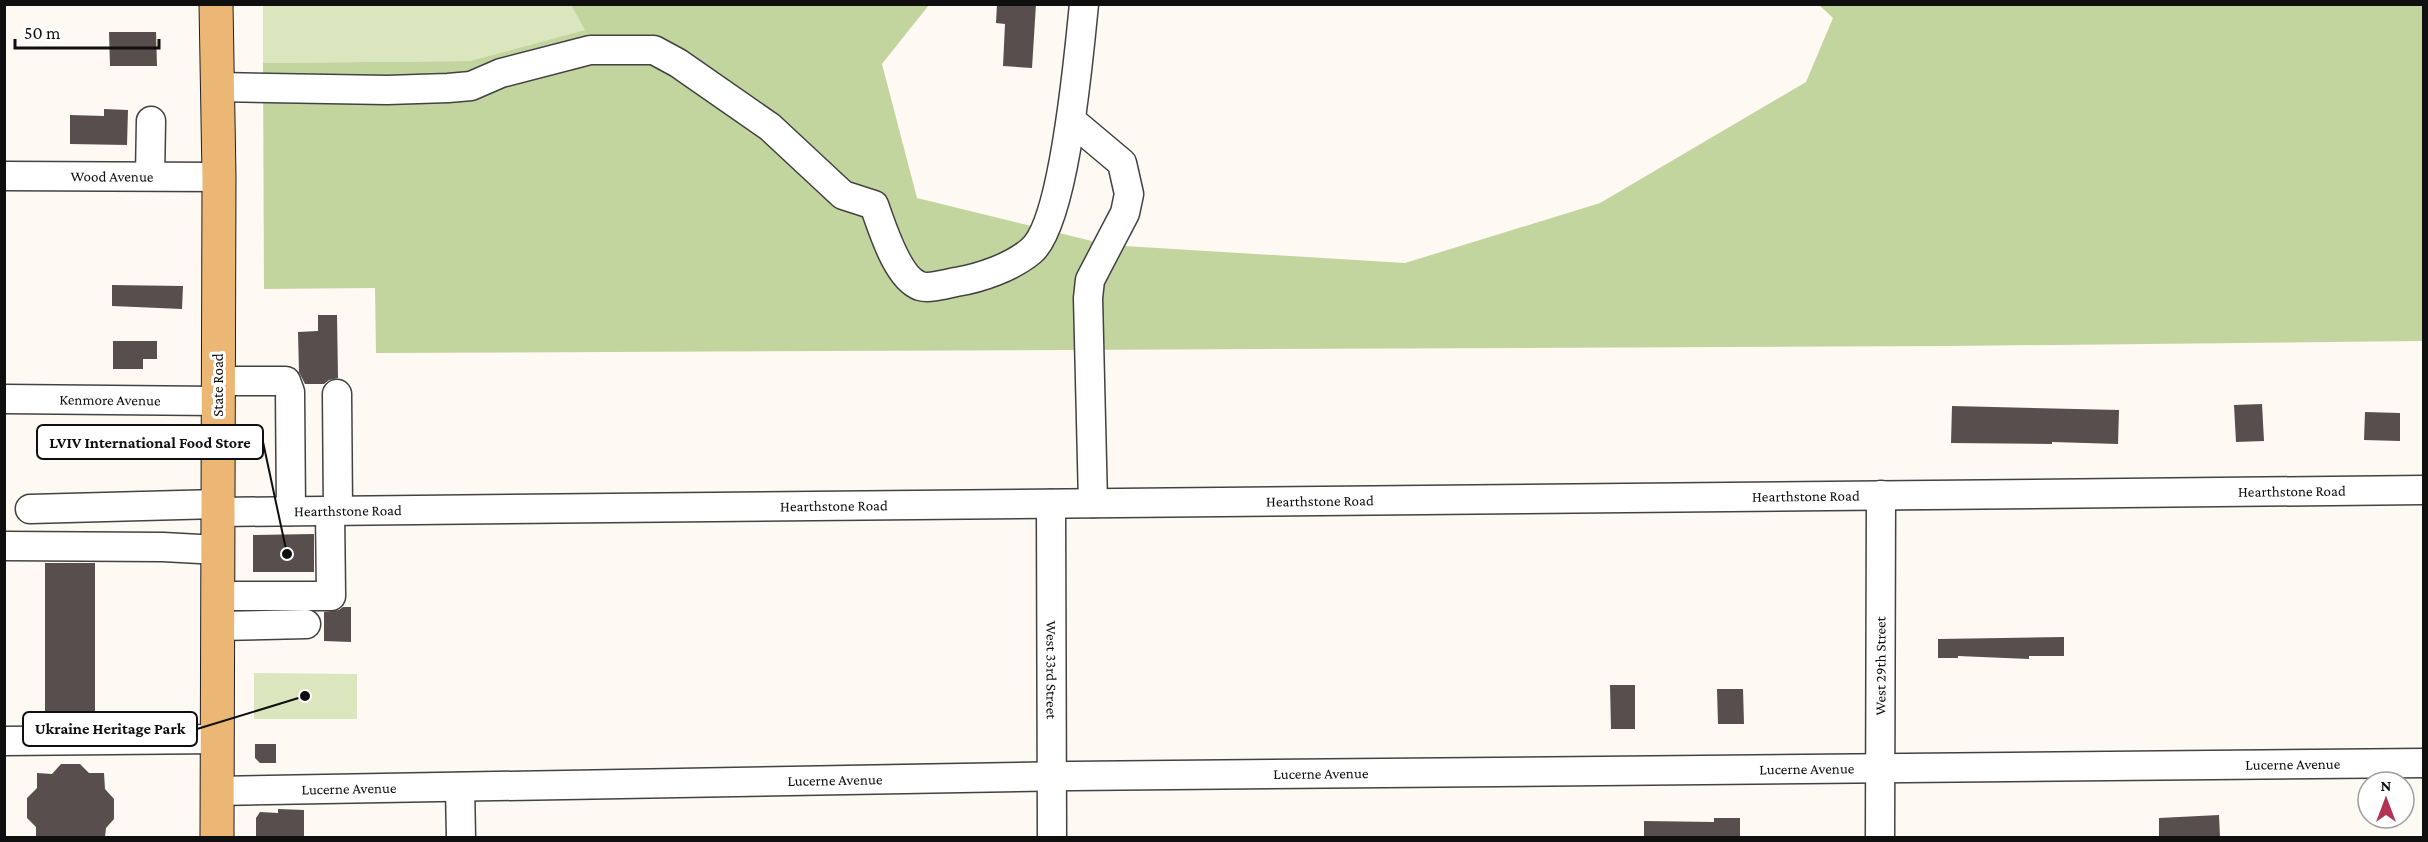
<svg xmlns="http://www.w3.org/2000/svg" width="2428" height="842" font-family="'Crimson Pro',serif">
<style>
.green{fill:#dbe6bf}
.forest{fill:#c3d59f}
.building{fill:#574e4d}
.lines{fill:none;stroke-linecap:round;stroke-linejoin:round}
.minor-casing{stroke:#424242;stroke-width:31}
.major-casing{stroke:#202020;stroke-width:35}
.minor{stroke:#fff;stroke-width:28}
.major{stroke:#ecb675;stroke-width:33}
.labels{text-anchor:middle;stroke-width:6;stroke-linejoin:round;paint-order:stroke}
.street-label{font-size:15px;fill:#0f0f0f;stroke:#fff}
.leader{fill:none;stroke:#0f0f0f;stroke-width:2}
.callout-dot{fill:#0f0f0f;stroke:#fff;stroke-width:2}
.callout{fill:#fff;stroke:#0f0f0f;stroke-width:2}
.callout-label{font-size:16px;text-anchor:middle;font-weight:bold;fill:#0f0f0f}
</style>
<rect width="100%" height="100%" fill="#fef9f3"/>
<path class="green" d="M263,5H571L586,30L470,61L263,63Z
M254,673L357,674V719H254Z"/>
<path class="forest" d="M571,5H929L882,64L917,198L1108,245L1405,263L1600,203L1806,82L1833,18L1819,5H2423V341L1951,346L376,353L375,288L264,289L263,63L470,61L585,30Z"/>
<path class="building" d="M997,4H1036L1032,68L1003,66L1005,24L996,23Z
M109,32H156L157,66H110Z
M104,109L128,110L127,145L70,144V115L104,116Z
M112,285L183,286L182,309L112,306Z
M318,315H337L338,378L329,380L324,384H305L299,372L298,332L318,331Z
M113,341H157V359H143V369H113Z
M2262,404L2264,441L2236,442L2234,405Z
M1952,406L2119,410L2118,444L2052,442V444L1951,443Z
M2365,412L2400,413V441L2364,440Z
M314,534V572H253V535Z
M45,563H95V724H45Z
M343,607H351V642L324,641V612L339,610Z
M2064,637V656H2029V659L1958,656V658H1938V639Z
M1610,685H1635V729H1611Z
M1717,689H1743L1744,724H1718Z
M255,744H276V763H260L255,758Z
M61,764H80L89,773H104L105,789L114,799V819L106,828L105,837H36V827L27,818V798L37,788V773L52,774Z
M278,809L304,810V837H256V818L260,812L278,813Z
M2219,815L2220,837H2159V818Z
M1714,818H1740V837H1644V821L1714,822Z"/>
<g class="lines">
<g class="minor-casing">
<g id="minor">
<path d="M218,87L387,90L448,88L471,86L501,73L590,50H654L678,63L770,127L843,195L874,205C882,227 897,278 920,286C930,289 946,284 956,282C981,278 1012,267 1031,251C1065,223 1079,52 1084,4"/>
<path d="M1072,121L1122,163L1129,194L1125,213L1090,280L1088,298L1093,503"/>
<path id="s1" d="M4,176L219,177"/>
<path d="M150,176L151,121"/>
<path d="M218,381H286L290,392L291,511"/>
<path d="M337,394L338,511"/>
<path id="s2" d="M4,399L217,401"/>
<path id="s3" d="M1051,504L1052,838"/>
<path d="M30,509L218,504"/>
<path id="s4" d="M218,512L2424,490"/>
<path d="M4,546L163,547L218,550"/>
<path d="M218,596H331L330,511"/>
<path d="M218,626L306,624"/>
<path d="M4,741L218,739"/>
<path d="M460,787L461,838"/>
<path id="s5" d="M217,791L1072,776L2424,763"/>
<path id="s6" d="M1880,838L1881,495"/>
</g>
</g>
<g class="major-casing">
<path id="major" d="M216,4L219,177L217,838"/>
</g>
<use href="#minor" class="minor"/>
<use href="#major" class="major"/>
</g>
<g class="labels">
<g class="street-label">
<text dy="5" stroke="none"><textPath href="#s1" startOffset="108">Wood Avenue</textPath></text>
<text transform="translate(218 385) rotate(-90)" y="5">State Road</text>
<text dy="5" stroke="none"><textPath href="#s2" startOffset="106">Kenmore Avenue</textPath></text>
<text dy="5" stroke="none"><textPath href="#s4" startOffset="2074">Hearthstone Road</textPath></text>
<text dy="5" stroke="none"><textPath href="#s4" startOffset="1588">Hearthstone Road</textPath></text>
<text dy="5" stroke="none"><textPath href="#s4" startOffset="1102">Hearthstone Road</textPath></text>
<text dy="5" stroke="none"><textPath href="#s4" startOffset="616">Hearthstone Road</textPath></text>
<text dy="5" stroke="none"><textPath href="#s4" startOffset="130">Hearthstone Road</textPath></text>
<text dy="5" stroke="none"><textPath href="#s6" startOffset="172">West 29th Street</textPath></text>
<text dy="5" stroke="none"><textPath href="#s3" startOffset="166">West 33rd Street</textPath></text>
<text dy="5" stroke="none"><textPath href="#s5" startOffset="2076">Lucerne Avenue</textPath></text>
<text dy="5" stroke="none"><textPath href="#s5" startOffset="1590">Lucerne Avenue</textPath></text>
<text dy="5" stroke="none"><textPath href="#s5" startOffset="1104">Lucerne Avenue</textPath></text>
<text dy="5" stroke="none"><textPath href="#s5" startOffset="618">Lucerne Avenue</textPath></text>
<text dy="5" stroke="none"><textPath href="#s5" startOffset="132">Lucerne Avenue</textPath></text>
</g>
</g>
<path class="leader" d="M287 554L263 442M305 696L197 729"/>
<g class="callout-dot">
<circle cx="287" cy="554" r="6"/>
<circle cx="305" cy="696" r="6"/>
</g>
<g class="callout">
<rect x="37" y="425" width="226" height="34" rx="6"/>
<rect x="23" y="712" width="174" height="34" rx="6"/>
</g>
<g class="callout-label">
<text x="150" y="448">LVIV International Food Store</text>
<text x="110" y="734">Ukraine Heritage Park</text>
</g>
<rect width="2428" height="842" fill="none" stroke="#0f0f0f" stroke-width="12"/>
<g transform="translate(2386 800)"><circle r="28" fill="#ffffff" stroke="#9f9f9f" stroke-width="1.5"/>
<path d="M0-4.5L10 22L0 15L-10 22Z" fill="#b33354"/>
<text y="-9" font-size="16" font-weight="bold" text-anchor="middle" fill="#0f0f0f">N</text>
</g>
<path d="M15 39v9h144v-9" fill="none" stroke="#0f0f0f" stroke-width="3"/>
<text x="24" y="39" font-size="18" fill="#0f0f0f" stroke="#ffffff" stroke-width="4.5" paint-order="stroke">50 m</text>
</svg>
